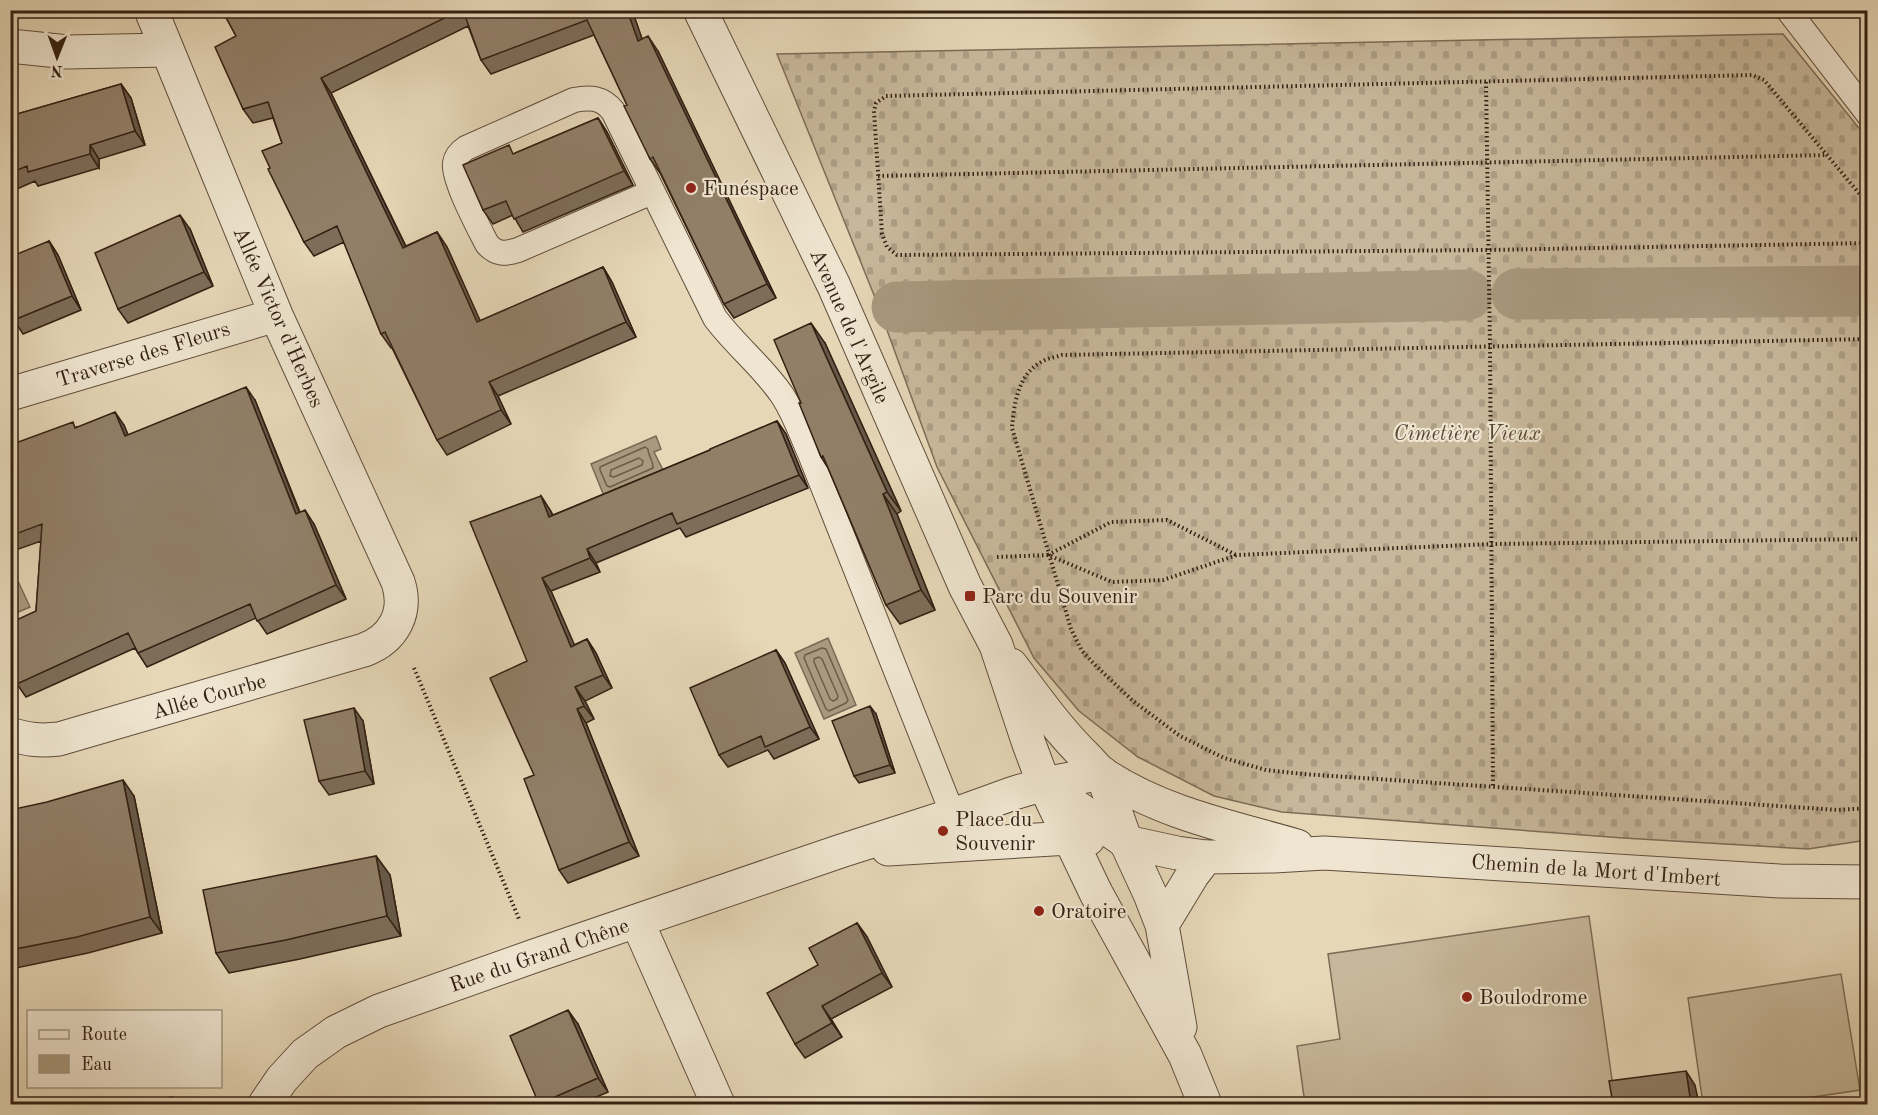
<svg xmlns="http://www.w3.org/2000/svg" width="1878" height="1115" font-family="'Old Standard TT',serif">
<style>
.cemetery{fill:url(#cemetery-stones);stroke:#7e6c57;stroke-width:1.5}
.pitch{fill:#c8b89b;stroke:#7e6c57;stroke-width:1.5}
.water{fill:#a9997f;stroke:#7a6954;stroke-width:1.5}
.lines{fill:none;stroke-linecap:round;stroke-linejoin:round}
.shore{stroke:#6e5c49;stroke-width:1.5}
.canal{stroke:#a9997f;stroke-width:51}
.service-casing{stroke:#604e3c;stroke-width:26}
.minor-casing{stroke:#604e3c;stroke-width:35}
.tertiary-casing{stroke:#604e3c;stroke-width:35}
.path{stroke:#342013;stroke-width:4;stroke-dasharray:1.5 3;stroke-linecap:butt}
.service{stroke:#efe5d0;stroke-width:24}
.minor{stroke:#efe5d0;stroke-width:33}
.tertiary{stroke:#efe5d0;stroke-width:33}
.wall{fill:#7d6d59;stroke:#342013;stroke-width:1.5}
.shaded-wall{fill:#665949;stroke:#342013;stroke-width:1.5}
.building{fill:#917f68;stroke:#342013;stroke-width:1.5}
.poi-dot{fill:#8f2418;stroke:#efe5d0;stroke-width:2}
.labels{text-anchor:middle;stroke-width:4.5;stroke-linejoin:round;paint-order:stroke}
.poi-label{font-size:21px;fill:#342013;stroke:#efe5d0;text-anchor:start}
.street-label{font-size:21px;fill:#342013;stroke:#efe5d0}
.park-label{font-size:21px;font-style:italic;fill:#594635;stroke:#efe5d0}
</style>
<defs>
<pattern id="cemetery-stones" width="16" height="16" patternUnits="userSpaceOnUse" patternTransform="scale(1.5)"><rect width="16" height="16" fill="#c8b89b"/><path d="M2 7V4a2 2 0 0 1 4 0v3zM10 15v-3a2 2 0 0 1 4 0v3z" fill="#ac9e85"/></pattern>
</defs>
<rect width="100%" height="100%" fill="#e6d7b7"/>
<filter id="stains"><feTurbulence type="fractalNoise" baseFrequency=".00333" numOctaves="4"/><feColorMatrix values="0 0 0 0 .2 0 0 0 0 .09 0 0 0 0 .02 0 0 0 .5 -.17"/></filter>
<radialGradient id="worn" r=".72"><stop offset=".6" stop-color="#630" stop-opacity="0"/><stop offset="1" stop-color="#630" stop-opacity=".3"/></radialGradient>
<path class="cemetery" d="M1783,34L1867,138V840L1808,849L1623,838L1282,812L1214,796L1138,757L1079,711L1034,658L937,467L876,300L777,54Z"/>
<path class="pitch" d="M1589,916L1615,1101L1588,1104H1305L1297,1046L1340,1039L1328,954Z
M1841,974L1860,1090L1766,1104H1703L1688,998Z"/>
<path class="water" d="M656,436L661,449L654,452L663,470L604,496L591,464Z
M17,579L30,607L11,615V582Z
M828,638L856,705L824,719L795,653Z"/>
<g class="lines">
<path class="shore" d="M645,447L648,449C648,456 654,462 653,468L610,487L607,486L600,470V467Z
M639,458L643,461L642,465L614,477L610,476L611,470Z
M822,648L826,649L848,700L846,703L829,711L826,709L804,658L805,655Z
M819,657L822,659L838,696L837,699L833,701L830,699L814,662V659Z"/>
<path class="canal" d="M1517,294L1868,291
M897,307L1467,295"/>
<g class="service-casing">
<path id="service" d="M1788,10L1868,114
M652,192L518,250C505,254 497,255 487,244C479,228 452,178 455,163C456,156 460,152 466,148L574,100C590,97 602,97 613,111L715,318C735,345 763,367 782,395C794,413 801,434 810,454L953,815"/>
</g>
<g class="minor-casing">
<path id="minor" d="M10,46L68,52L166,50
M10,394L276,315
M10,734C28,740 41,741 59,739L364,650C394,639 408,612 398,582L276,315L151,10
M1102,773L1126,842L1150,894L1162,925L1180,1027
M1044,784L1096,893L1185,1055L1205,1104
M888,849L1069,838L1088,839
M637,921L718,1104
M1162,925L1193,874L1206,857
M265,1104L282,1079L305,1054L336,1032L379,1011L534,956L841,851L953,815L1014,793L1044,784L1102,773"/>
</g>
<g class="tertiary-casing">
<path id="tertiary" d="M700,10L834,286L965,586L996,645L1029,744L1044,784L1126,842L1177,853L1206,857L1274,856L1324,853L1780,881L1868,882
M1011,665C1035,697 1058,730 1087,758C1092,763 1097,770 1103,774C1161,813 1231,827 1297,846"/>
</g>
<path class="path" d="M1486,82L1490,347L1493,788
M878,176L1827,155
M1868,204L1764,80L1752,75L886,96L876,103L874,111L882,234L887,247L897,255L1488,250L1868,243
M1867,339L1868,380
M1868,339L1062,355C1056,357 1049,358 1043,361C1018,373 1014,404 1012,428L1071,629L1082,651L1095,665L1133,701L1180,736L1224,758L1266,770L1303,774L1838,810L1868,808
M1048,555L1111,522L1167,520L1236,555
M997,557L1048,555L1112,582L1163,580L1237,555L1492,544L1868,539
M414,668L519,919"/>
<use href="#service" class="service"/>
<use href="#minor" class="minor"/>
<use href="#tertiary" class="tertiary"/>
</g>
<path class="wall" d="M222,10H632L642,39L658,51L776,298L734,318L724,304L660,173L650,159L627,105L594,35L491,74L481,60L468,26L331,93L406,246L437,232L447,247L480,321L603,267L612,282L636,337L498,396L511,424L447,455L437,440L392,348H391L381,334L344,242L314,256L304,242L270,168L282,143L273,118L253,123L243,109L236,36Z
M121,84L131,98L145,145L99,159V168L38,186L35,181L10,192V116Z
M598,118L607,132L633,185L523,232L513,215L493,224L483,210L515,153Z
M190,229L213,286L128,323L118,309Z
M49,241L58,255L81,310L23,334L14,320Z
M825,343L901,511L897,514L935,610L900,624L886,605L828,468L821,457L801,403Z
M255,400L300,512L314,524L346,599L267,634L256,618L147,667L138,653L135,648L26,697L17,684L36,611L41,541L10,552V445L76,427L124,425L128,435Z
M777,421L786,434L808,488L686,537L680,528L596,563L600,572L551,591L574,645L587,639L596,653L612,688L585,701L594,719L586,723L639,856L568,883L559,870L534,775L527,661L541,496L550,510L553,515L710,450Z
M776,650L785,663L819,739L774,759L768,750L728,767L719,755Z
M876,714L895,773L859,783L854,776Z
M363,721L374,784L329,795L319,781Z
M134,796L162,933L88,953L16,968L14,965H10V810Z
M376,856L390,875L401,936L300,959L229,973L216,953Z
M857,923L867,937L892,987L831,1019L842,1037L805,1058L795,1044L818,965Z
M578,1024L608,1092L580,1104H539Z"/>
<path class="shaded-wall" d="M627,10H632L648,56L638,41Z
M648,36L658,51L776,298L767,284Z
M321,78L331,93L413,262L403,248Z
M121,84L131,98L145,145L135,131Z
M598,118L607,132L633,185L624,171Z
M90,145L99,159V168L90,154Z
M180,215L190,229L213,286L204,272Z
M437,232L447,247L487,336L477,322Z
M49,241L58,255L81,310L72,296Z
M603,267L612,282L636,337L626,322Z
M811,323L825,343L901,511L887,492Z
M489,382L498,396L511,424L501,410Z
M246,387L255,400L305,527L296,514Z
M115,412L124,425L134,450L125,436Z
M777,421L786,434L808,488L799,475Z
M883,494L897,514L935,610L921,590Z
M541,496L550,510L559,530L549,517Z
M305,510L314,524L346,599L336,585Z
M587,549L596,563L600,572L590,558Z
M542,578L551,591L581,660L571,647Z
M587,639L596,653L612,688L603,675Z
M776,650L785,663L819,739L810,727Z
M575,687L585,701L594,719L584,706Z
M870,706L876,714L895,773L890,765Z
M354,708L363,721L374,784L365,771Z
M577,709L586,723L639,856L629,842Z
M123,780L134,796L162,933L150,917Z
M376,856L390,875L401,936L387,916Z
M857,923L867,937L892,987L882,973Z
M822,1006L831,1019L842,1037L832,1023Z
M568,1010L578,1024L608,1092L598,1078Z
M1686,1071L1695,1085L1699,1104H1691Z"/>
<path class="building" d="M222,10H461L321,78L403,248L437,232L477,322L603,267L626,322L489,382L501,410L437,440L385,332L381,334L337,226L304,242L268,169L270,168L262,151L282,143L268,102L243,109L215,47L236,36Z
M463,10H627L638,41L648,36L767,284L724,304L653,157L650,159L624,106L627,105L587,20L481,60Z
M121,84L135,131L90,145V154L28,172L27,166L10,173V116Z
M598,118L624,171L514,219L506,201L483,210L463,165L509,145L513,154Z
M180,215L204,272L118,309L95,253Z
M49,241L72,296L14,320L10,312V257Z
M811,323L887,492L883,494L921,590L886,605L823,456L821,457L799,403H801L774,340Z
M246,387L296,514L305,510L336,585L257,621L250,604L138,653L128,633L17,684L10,669V623L36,611L42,524L10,536V445L73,422L75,428L115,412L125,436Z
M777,421L799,475L677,524L672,513L587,549L590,558L542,578L571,647L587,639L603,675L575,687L584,706L577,709L629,842L559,870L524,779L534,775L490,678L527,661L470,522L541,496L549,517L710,450V449Z
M776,650L810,727L765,747L761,736L719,755L690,688Z
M870,706L890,765L854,776L832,721Z
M354,708L365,771L319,781L304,720Z
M123,780L150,917L77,937L10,950V810L47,802Z
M376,856L387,916L286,940L216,953L203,890Z
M857,923L882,973L822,1006L832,1023L795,1044L767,993L818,965L809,948Z
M568,1010L598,1078L539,1104L510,1036Z
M1686,1071L1691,1104H1613L1609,1081Z
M172,1097L173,1104H140Z"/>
<g class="poi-dot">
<circle cx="691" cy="188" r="6"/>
<rect x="964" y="590" width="12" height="12" rx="3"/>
<circle cx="943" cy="831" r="6"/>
<circle cx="1039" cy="911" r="6"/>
<circle cx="1467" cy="997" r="6"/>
</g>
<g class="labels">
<g class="poi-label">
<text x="703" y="195">Funéspace</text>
<text x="982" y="603">Parc du Souvenir</text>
<text x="955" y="826">Place du<tspan x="955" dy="24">Souvenir</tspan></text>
<text x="1051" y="918">Oratoire</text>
<text x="1479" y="1004">Boulodrome</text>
</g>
<g class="street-label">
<text transform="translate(279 317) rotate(66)" y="7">Allée Victor d'Herbes</text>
<text transform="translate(850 326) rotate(66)" y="7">Avenue de l'Argile</text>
<text transform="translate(143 354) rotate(-17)" y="7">Traverse des Fleurs</text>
<text transform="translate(209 696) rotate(-16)" y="7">Allée Courbe</text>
<text transform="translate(1596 870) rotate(4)" y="7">Chemin de la Mort d'Imbert</text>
<text transform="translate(539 955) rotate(-19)" y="7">Rue du Grand Chêne</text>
</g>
<g class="park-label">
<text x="1467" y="440">Cimetière Vieux</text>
</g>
</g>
<rect width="1878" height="1115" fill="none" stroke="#e6d7b7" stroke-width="36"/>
<rect x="12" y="12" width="1854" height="1091" fill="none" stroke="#342013" stroke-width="3"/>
<rect x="18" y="18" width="1842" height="1079" fill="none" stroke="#342013" stroke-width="1.5"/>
<rect x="27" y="1010" width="195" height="78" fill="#efe5d0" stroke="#a49684" stroke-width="1.5"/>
<rect x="39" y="1030" width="30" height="9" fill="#efe5d0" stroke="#a49684" stroke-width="1.5"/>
<text x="81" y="1040" font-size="18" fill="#342013">Route</text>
<rect x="39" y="1055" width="30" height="18" fill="#a9997f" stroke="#a49684" stroke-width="1.5"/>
<text x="81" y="1070" font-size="18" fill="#342013">Eau</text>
<g transform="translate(57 57) rotate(181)" stroke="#efe5d0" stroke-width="4.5" paint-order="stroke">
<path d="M0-4.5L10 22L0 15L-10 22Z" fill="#342013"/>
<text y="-9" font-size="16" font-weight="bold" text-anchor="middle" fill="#342013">N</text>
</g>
<rect width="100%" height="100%" filter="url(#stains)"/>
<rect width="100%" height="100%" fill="url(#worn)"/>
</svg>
